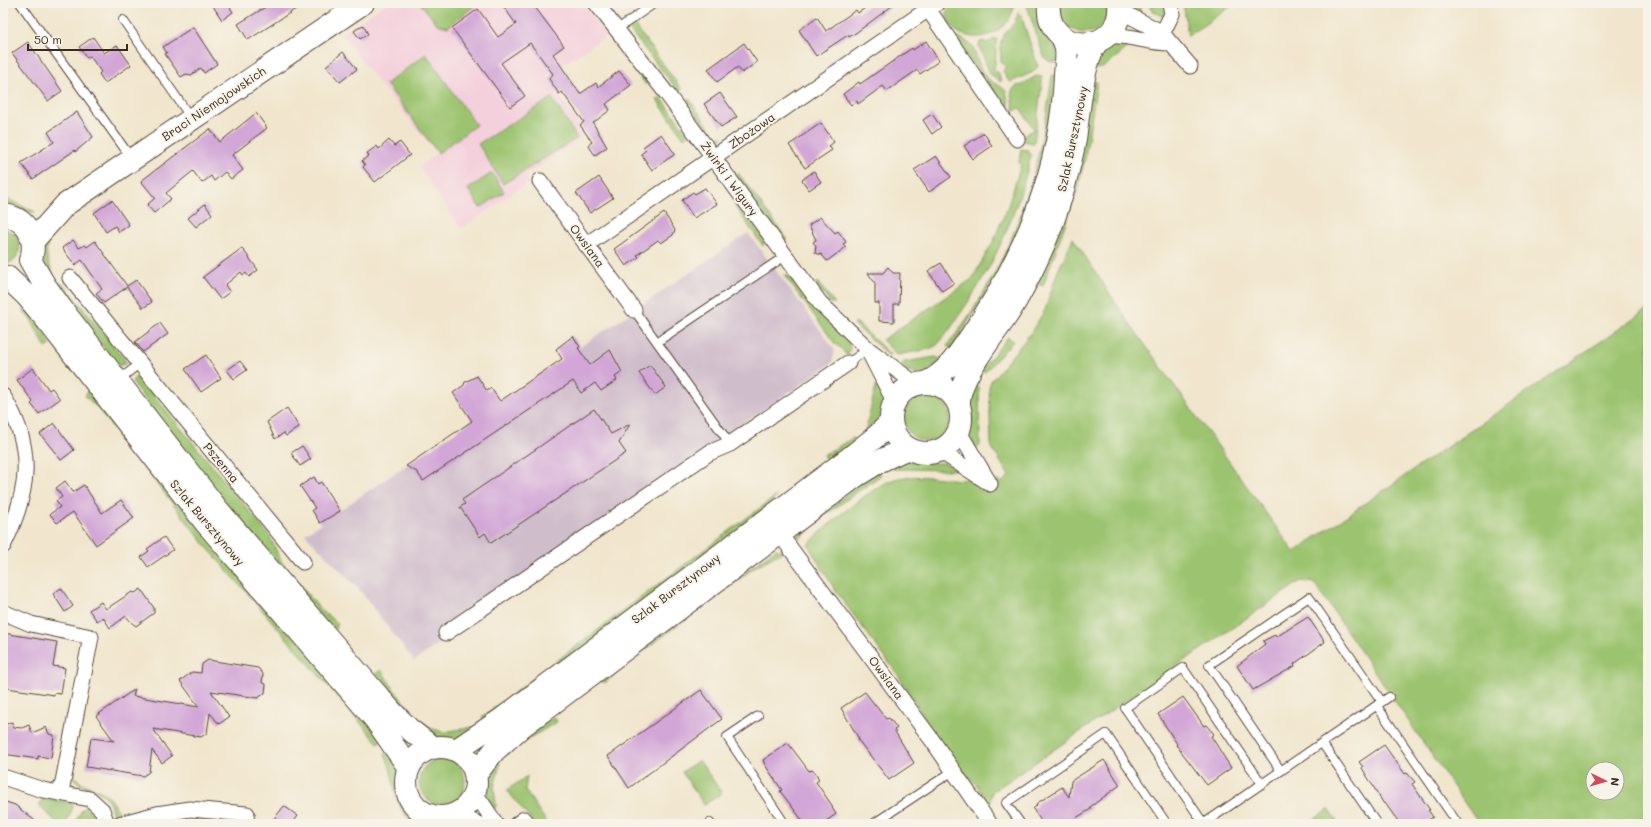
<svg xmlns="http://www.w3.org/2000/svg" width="1651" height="827" font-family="Mali,sans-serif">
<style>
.built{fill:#f4cfdc}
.industrial{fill:#d0bdcc}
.green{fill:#9cc470;stroke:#6c7747;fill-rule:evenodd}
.building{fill:#d2a6d7}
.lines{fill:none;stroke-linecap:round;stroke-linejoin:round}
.lane-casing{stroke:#564638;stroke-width:10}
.street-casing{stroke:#564638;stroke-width:17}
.secondary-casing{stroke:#564638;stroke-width:24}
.lane{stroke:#fff;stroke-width:8}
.street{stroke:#fff;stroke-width:15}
.secondary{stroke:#fff;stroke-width:22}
.labels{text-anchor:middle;stroke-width:4;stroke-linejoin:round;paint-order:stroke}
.street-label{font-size:12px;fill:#3b2a1e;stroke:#f7f3e8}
</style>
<rect width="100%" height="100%" fill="#f7f3e8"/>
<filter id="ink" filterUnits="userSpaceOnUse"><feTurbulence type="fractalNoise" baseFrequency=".025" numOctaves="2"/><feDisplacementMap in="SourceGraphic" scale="8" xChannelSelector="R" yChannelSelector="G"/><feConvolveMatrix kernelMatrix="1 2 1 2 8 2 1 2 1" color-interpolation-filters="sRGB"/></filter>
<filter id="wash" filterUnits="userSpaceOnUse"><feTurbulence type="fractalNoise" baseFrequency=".012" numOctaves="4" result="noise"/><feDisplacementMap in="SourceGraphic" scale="16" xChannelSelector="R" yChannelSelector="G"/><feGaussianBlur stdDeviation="0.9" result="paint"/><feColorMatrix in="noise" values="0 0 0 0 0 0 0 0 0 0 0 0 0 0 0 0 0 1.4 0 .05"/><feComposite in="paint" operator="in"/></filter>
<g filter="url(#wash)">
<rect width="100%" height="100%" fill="#f1e6cd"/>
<path class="built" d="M387,3H582L606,36L546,76L586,135L525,176L529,182L461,229L419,167L437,153L382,87L341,34Z"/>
<path class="industrial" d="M748,233L835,350L832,363L444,629L449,637L414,661L362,593L305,534Z"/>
<path class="green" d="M420,3H478L448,27L437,24Z
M956,3H1015C1008,45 951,48 946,13L948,8Z
M1026,3H1039L1041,23L1056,48L1057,63L1048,61L1044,57Z
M1060,3H1108C1108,12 1108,19 1101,26C1090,38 1068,33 1062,18C1060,14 1060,8 1060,3Z
M1130,3H1139L1141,17L1131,7Z
M1148,3H1161L1165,10L1164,17L1152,11Z
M1183,3H1236L1188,36Z
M1018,13L1021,15L1038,67L1033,72L1011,82L1008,80L1003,71L1006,66L1001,62L1000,46L1003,36L1016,21H1015Z
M634,24L682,90L679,92L628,28Z
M608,33L611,34L648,82L646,85Z
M960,38C979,46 974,59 984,74C992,85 998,83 1006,91L1009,105L1007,110L955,39Z
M993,39H997C995,49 997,61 993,70L999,73L1001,82L990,74L979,46L980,42L984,41L985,43L993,41Z
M1120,42L1131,45L1104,67L1095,69L1102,52Z
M426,54L476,125L438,153L386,84Z
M1052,75L1057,76L1043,163L1012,251L951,349L947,346C1012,263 1040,179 1052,75Z
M1036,76L1042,77V83L1034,143L1023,141L1024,136L1034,129L1020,108L1014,111C1013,99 1006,91 1019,85L1020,86Z
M1092,82H1097L1085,158L1078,188L1043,286L1037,284Z
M661,97L688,135L684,138L657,100Z
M552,98L577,138L503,184L478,144Z
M689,99L715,136L723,137L718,139L712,137L686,101Z
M1021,149L1028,150L1031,155C1018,211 995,264 962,311C954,323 947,335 937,345L930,349L897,355L882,340L972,279L994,240L1009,203L1021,165L1019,162Z
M492,173L504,192L480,208L468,189Z
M738,173L787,239L783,242L735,175Z
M3,197L35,212C24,212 13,209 3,204Z
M738,203L765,240L763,246L734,205Z
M3,228L15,234C24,247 19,261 4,265Z
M51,233C45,251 45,255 53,273L49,277C40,258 39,251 51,233Z
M1073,238L1125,317L1294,552L1648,309V824H1479L1314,583L1301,581L992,792L989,806L977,785L960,770L936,737L898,675L835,590L808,545C823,528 878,481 899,478C920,474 944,479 964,480L967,478L984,493L998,480L1001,483L1009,476L991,446L989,387L991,381L1030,334L1045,310L1057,273ZM1593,769H1617V793H1593Z
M784,275L790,276L810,302L847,338L850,348L847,356L840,347L836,345Z
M817,282L835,303H830L815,284Z
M63,283L127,363L118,366L57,287Z
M28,308L51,345L46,348L31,320L23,311Z
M856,322L890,354V357L857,327V325L854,324Z
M1008,337L1013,341L985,372L981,370Z
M935,357L944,360L922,374L910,372L900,366L904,362Z
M137,375L269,535L282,563L320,609L338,624L335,629L325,621L237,521L132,382Z
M976,382L979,388L980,445L976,450L970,436L972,418L970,402V390Z
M878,383C889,408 883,415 865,432L876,386Z
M88,391L100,401L382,740L378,743L206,546L99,410L85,396Z
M904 418a23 23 0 1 1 46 0a23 23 0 1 1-46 0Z
M853,438L857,443L826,460L823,455Z
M905,460L924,463H945L957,469L954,470L893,469L890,465Z
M878,470L881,475L817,521L797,542L798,531Z
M776,496L768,508L485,721L482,717Z
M776,549L784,551L758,565L622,667L605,683L601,680Z
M381,670L395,691L413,713L408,717L389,693L376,673Z
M555,717L557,722L519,744L508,754L505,751L520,738Z
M422,722L430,728L444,732L473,727L456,738H451L435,736L418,725Z
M389,750L397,769V790L400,801L411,816L424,824C392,824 396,773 385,754Z
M497,759L500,765L494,787L496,806L494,809C481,791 487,778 497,759Z
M419 782a23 23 0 1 1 46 0a23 23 0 1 1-46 0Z
M699,760L722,793L704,805L682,772Z
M72,774C75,776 77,780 80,782C105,795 110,789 121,819L113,816C111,809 110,802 105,796C95,786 77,789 72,774Z
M527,776L525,790L548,824H534L507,790Z
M43,798L72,803L73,807L66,824H58L39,805Z
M86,807L94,815L97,824H74L83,808Z
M1329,809L1337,821L1333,824H1307Z"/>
<g id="blocks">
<path class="building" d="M211,3H227L233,12L222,20Z
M272,3H305L248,40L238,24Z
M501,3H532L564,46L553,54L580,94L596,83L598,87L619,71L631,85L606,104L610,110L593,123L607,147L595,155L588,145L592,142L580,125L584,122L562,92L559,94L549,79L553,74L530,43L501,63L525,96L510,107L452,28L478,9L498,37L516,24Z
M872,3H896L857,32L849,37L848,35L816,56L799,30L817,17L826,31L856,10L858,13Z
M363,25L368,34L360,39L354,31Z
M193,27L217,64L204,73L201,68L191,75L186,74L181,77L165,54L167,53L163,47Z
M93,37L104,53L117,45L131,65L105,83L99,74L101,72L90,56L87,58L79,47Z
M926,41L939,61L920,74L917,70L887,91L883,86L858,104L857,101L851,105L843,94L859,82L860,84L912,48L913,50Z
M28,42L62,91L48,101L12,53Z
M744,43L757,62L742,73L738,67L717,82L708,69Z
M343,52L357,69L340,82L326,66Z
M720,93L737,117L721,127L704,104Z
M77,112L93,137L75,152V150L33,179L21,163L54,142L48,132Z
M256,113L267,128L232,155L243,170L231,179L225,172L214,181L211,176L202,183L193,171L166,193L171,199L154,213L147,205L155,198L141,181L210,129L220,142Z
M932,114L941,127L932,134L923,120Z
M821,123L834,142L829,146L832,150L805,168L789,145Z
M984,133L992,146L973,159L964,146Z
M661,134L675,154L652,170L641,154L646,150L643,147Z
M389,140L394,146L400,142L410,155L375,182L363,167L365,165L362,161L369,156L367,153L377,146L379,149Z
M936,156L951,177L929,192L914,170Z
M814,171L821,182L809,190L802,180Z
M599,177L613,198L590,213L576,193Z
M705,188L717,204L694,218L682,200L693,192L695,194Z
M112,200L129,225L119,232L115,226L106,232L94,213Z
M205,204L212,214L196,227L188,218Z
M664,213L675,230L673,235L661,243L658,240L637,255L639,257L626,266L614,249Z
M820,217L835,233L838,231L846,242L843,244L846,247L827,261L822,255L815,253L816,246L813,242L816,240L809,225Z
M73,240L79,248L85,245L87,247L95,241L127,286L136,280L152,302L143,308L127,287L104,303L96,293L102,289L82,260L75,265L62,248Z
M242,248L258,270L249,277L246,273L243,275L241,272L225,285L230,292L220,299L203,277Z
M941,263L954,283L942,291L928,271Z
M888,267L893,273H900L899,304H894V322L879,321V303H875V283L868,273H883Z
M160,323L168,334L143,352L135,342Z
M573,336L580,347L578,348L590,365L610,350L622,372L615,377L617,380L601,391L595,383L581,393L573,381L423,481L417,472L406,466L472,421L453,393L464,385L465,382L477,376L487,391L491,388L500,401L562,359L556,349Z
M206,355L221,378L201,392L185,369Z
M240,361L247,370L234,379L227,370Z
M650,365L666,387L655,395L639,373Z
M33,368L49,390L52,388L60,399L39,414L31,404L33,402L17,380Z
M287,408L299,427L286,436L284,433L275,439L267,422Z
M594,409L611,434L630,424L619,443L626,453L491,543L485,533L480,537L460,507L465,504L462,500Z
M54,423L74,450L61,460L40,434Z
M302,446L311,459L300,466L291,453Z
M314,477L318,484L321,482L340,511L320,523L312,510L315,508L300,486Z
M65,481L73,492L84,485L102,513L121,500L134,518L96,545L73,512L57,523L50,514L60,507L56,501L62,497L56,488Z
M164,537L173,550L148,567L141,557L149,551L147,549Z
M61,588L73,606L65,612L53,594Z
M141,589L154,608V613L136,626L132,623L126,616L110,628L103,617L97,621L89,610L101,602L106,609L132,592L135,593Z
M1308,617L1325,642L1294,664L1295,666L1253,690L1237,666L1265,644L1263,641L1275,635L1276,637Z
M3,633L57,642L53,666L65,668L61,694L54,693V695L7,688V685L3,684Z
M208,660L258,668L263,674L262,683L266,684L265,693L258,698L211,691L229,717L219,724L210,713L207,733L201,737L153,729L172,756L162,763L152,750L149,772L143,776L86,767L91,738L114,741L96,716L135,689L133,696L199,707L180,681L192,672L201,673L202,664Z
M701,690L722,719L629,788L608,756Z
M865,692L886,719L889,718L897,728L894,730L914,763L889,780L858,740L859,739L841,708Z
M1183,697L1204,726L1206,725L1214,734L1211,736L1231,768L1207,785L1176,745L1177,744L1158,714Z
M12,722L13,727L22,728L29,725L32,733L46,727L49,734L54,735L51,758L38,756V759L3,754V725Z
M788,743L809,771L812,770L816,773L819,780L816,782L833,807L832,808L836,814L822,824H805L780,791L782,790L765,765L763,760Z
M1384,745L1405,774L1407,773L1415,782L1412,784L1430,810H1428L1433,817L1422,824H1400L1385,803L1384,804L1362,768L1363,767L1359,762Z
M1104,760L1120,785L1090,807L1091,809L1066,824H1043L1033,809L1037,805L1036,804L1062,787L1069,797L1071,781Z
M3,801L15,805L39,824H3Z
M284,806L298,816L292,824H270Z"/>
</g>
</g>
<g filter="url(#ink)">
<use href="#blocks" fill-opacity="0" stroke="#564638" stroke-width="1"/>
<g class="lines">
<g class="lane-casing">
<path id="lane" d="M20,3L132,159
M123,20L191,118
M616,30L655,3
M634,310L730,444
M657,342L785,256
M848,363L868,349
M118,381L140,363
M1377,706L1458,824
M758,716L727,737L785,824
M1322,743L1377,824
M1281,771L1209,665L1309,597L1382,702
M710,823L711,824
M873,824L953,771
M1021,824L1006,803L1106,734L1167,824
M1203,824L1389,697
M1204,824L1125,708L1183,668L1262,784"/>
</g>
<g class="street-casing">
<path id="street" d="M596,3L667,94L820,303L868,349L916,384
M1120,3L1130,16L1161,32L1190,66
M928,9L1017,139
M1107,36C1129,34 1148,43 1170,43
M1158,42L1172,14L1170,3
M540,181L634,310
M586,245L937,3
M70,278L303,562
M869,352L895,403
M3,396C36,448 29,493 3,546
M959,432L990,484
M940,451L986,481
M779,533L932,740L990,824
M3,612L31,624L91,637L61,792
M446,633L709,453L730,444L848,363
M3,777L43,790L90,799L102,810L107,824
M475,793L496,824
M457,814L478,824
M119,824L157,814L190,809L247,814
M517,824L524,819L528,824"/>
</g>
<g class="secondary-casing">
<path id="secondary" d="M1049,3C1044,57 1124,57 1119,3
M3,215C24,217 36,235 32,255
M33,241L65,205L363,3
M30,260L44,284L61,308L218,510L390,710L409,729L433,748
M7,277L27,296L46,319L205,522L375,719L409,768
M891 418a35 35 0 1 1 70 0a35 35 0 1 1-70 0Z
M925,383C945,375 959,354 971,336C1024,259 1062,169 1065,74C1066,62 1069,47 1061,36
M959,404C957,379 995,334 1009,312C1021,293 1031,273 1040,253C1056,219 1066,182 1074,145C1079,118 1081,64 1097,42
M406 782a35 35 0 1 1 70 0a35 35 0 1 1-70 0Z
M456,750L502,719L852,456L878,435L891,422
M476,774L494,751L521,727L856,476L882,460L908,448"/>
</g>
<use href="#lane" class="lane"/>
<use href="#street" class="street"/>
<use href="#secondary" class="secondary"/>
</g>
</g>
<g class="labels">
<g class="street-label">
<text transform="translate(214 104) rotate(-34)" y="4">Braci Niemojowskich</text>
<text transform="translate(752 131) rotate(-35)" y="4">Zbożowa</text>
<text transform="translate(1073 139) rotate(-78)" y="4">Szlak Bursztynowy</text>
<text transform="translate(729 179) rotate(54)" y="4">Żwirki i Wigury</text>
<text transform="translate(587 246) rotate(54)" y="4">Owsiana</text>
<text transform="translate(221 463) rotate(50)" y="4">Pszenna</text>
<text transform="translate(207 523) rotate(50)" y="4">Szlak Bursztynowy</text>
<text transform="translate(676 589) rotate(-37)" y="4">Szlak Bursztynowy</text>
<text transform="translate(886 678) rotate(54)" y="4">Owsiana</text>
</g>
</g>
<rect width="1651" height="827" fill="none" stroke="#f7f3e8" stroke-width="16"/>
<g transform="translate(1605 781) rotate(95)"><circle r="19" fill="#f7f3e8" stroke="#aca397"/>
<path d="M0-3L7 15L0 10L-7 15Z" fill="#d1495b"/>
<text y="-6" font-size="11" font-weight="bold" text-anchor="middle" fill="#3b2a1e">N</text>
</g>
<path d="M28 44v6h99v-6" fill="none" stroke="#3b2a1e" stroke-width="2"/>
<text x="34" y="44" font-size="12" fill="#3b2a1e" stroke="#f7f3e8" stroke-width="3" paint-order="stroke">50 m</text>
</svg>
